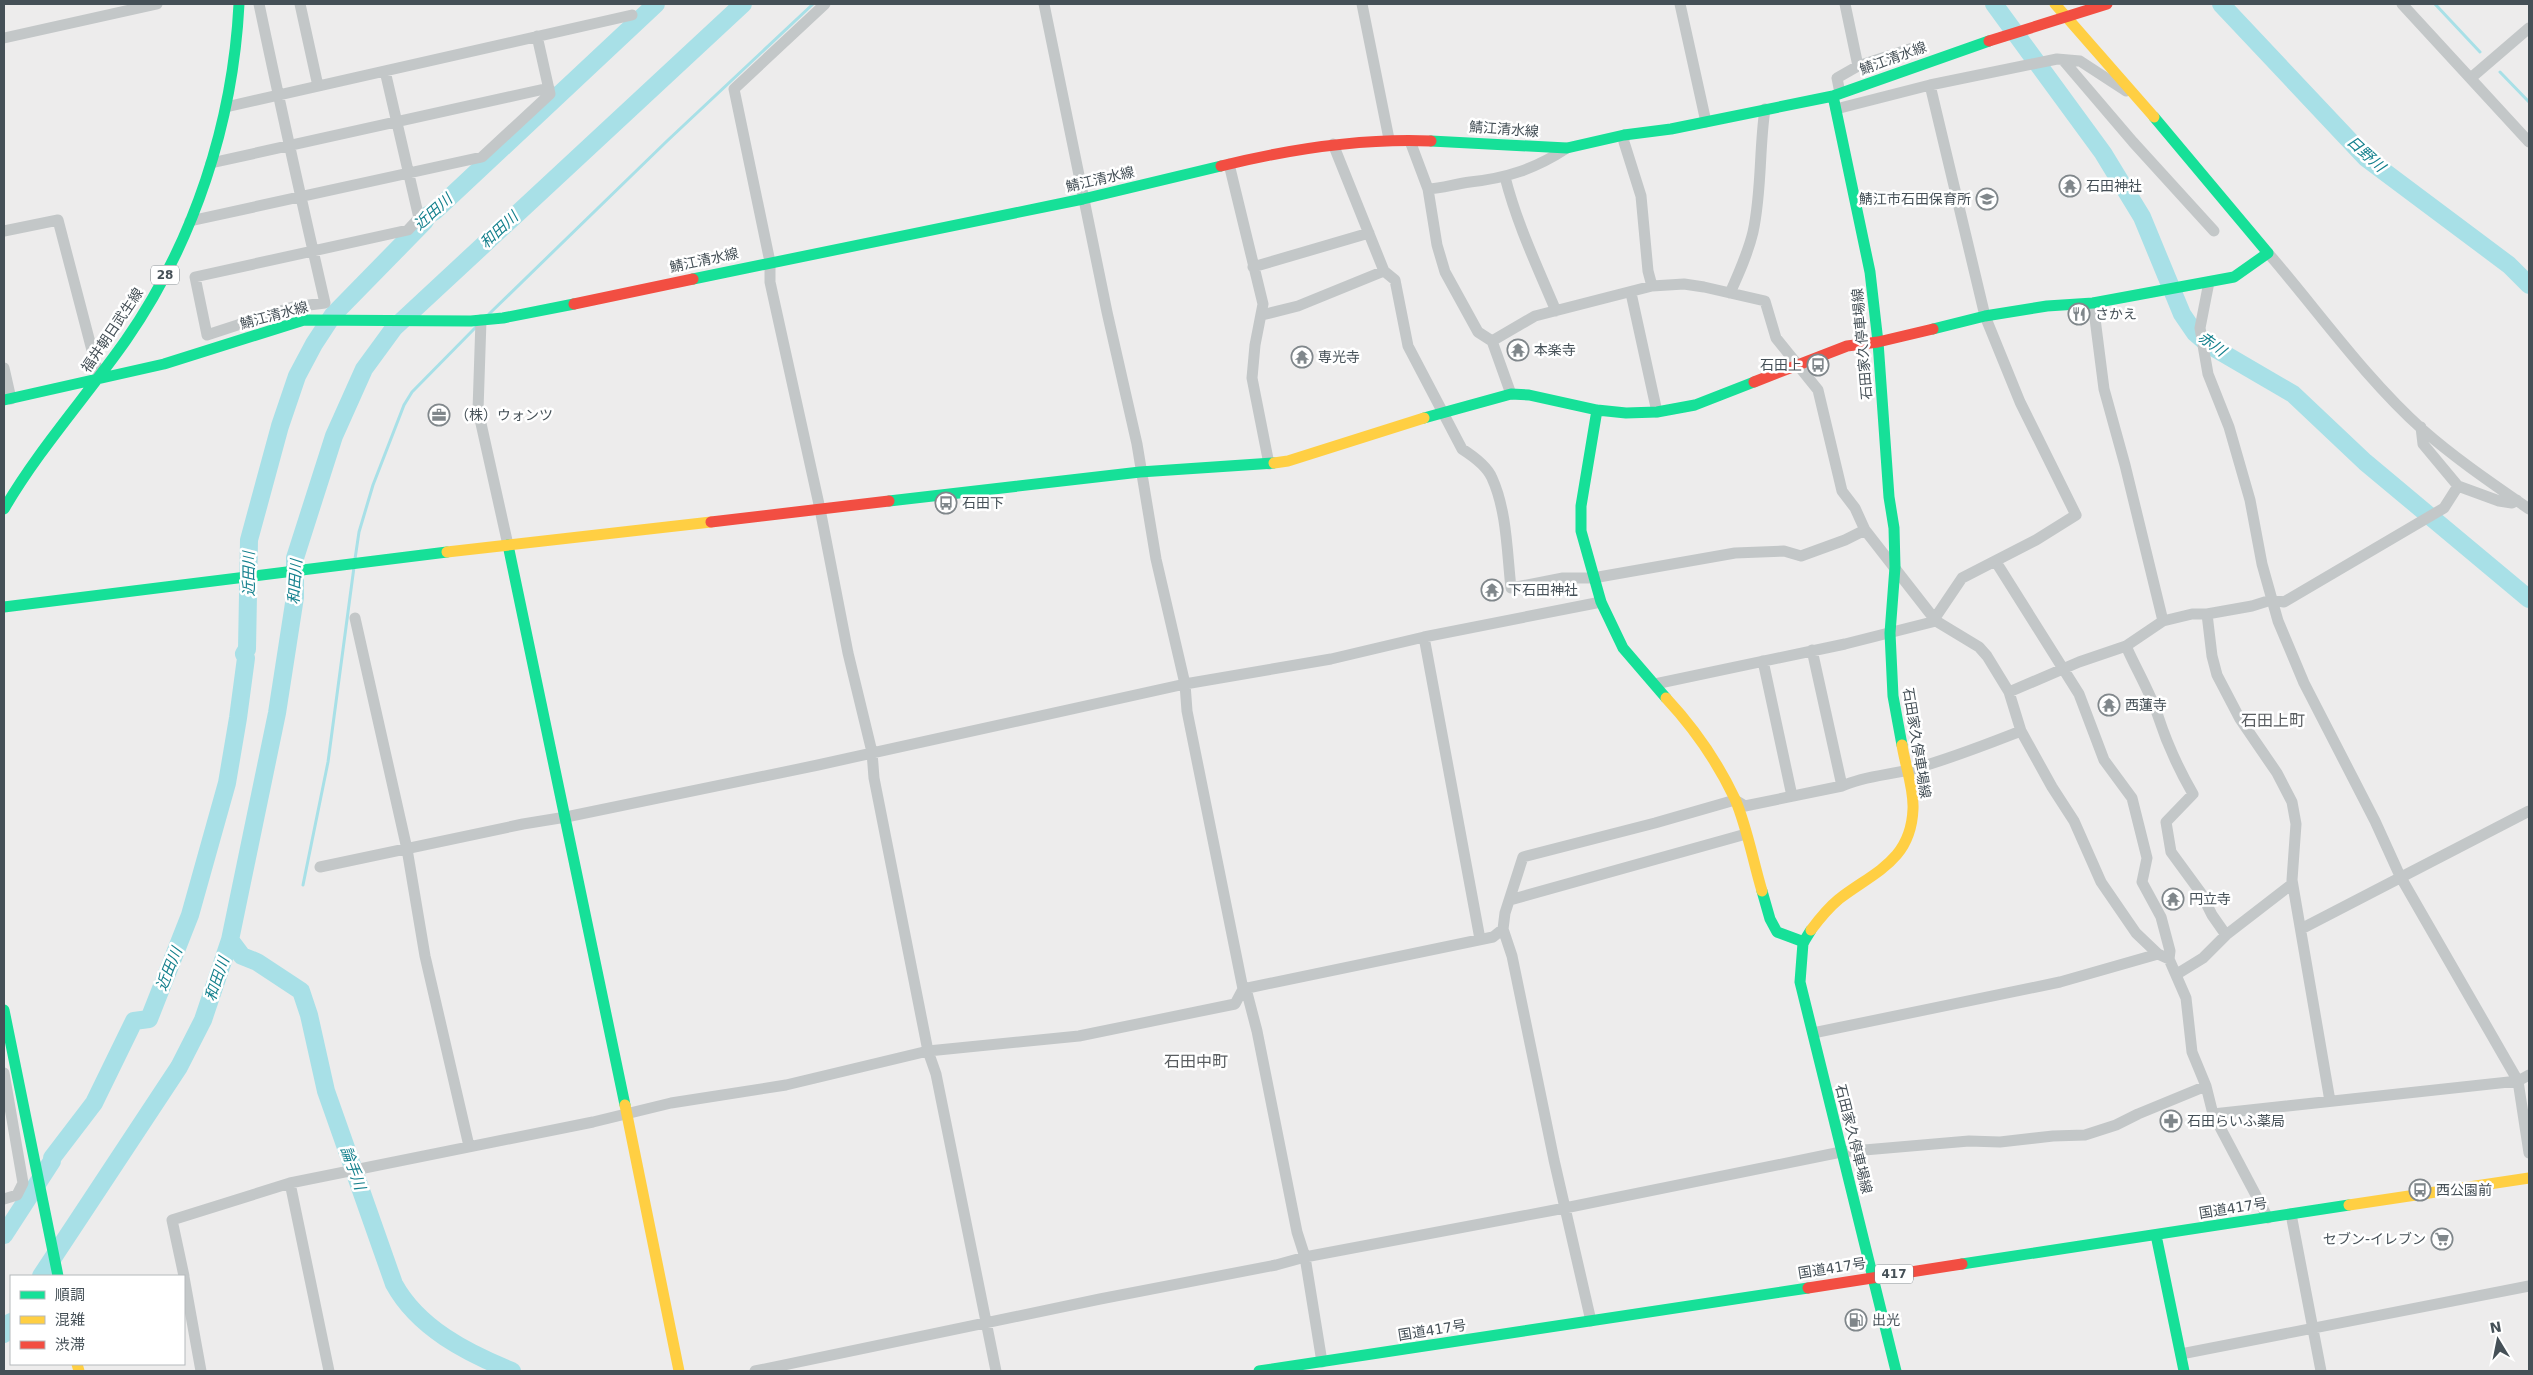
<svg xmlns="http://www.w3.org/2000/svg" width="2533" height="1375" font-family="'DejaVu Sans','Noto Sans JP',sans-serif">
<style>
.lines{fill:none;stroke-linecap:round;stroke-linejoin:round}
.stream{stroke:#a8e0e7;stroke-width:3}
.river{stroke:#a8e0e7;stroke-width:18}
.street{stroke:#c3c7c8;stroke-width:11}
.fast{stroke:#16e098;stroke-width:11}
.slow{stroke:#ffcf43;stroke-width:11}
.jam{stroke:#f24e42;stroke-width:11}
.labels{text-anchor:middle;stroke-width:5;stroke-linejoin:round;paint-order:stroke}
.shield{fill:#fff;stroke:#7d8489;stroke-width:1}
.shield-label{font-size:12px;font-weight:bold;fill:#455057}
.street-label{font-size:14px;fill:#455057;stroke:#fff}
.poi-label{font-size:14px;fill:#455057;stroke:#fff;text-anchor:start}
.water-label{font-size:15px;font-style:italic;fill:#14808d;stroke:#fff}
.quarter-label{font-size:16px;fill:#595d60;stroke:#fff}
</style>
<rect width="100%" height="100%" fill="#edecec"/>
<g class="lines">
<path class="stream" d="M2435,4L2480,52
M2500,72L2529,102
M489,314L667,141L813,4
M355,559L359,532L373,485L404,405L412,392L476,327
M303,885L328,762L354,567"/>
<path class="river" d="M1994,4L2103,153L2142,217L2182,314L2195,333L2209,345L2293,394L2365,462L2529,599
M2221,4L2366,158L2509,265L2529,285
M230,940L242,956L257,962L301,991L309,1015L326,1091L394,1284C418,1328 467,1353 512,1371
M4,1235L52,1161V1158L94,1103L134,1021L149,1019L190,915L227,783L238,718L246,658L244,654L247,649L249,540L280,426L297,376L314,344L333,315L425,221V217L435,211L656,4
M41,1276L179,1067L203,1020L230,940L277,713L295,597V558L334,436L364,369L394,328L743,4
M4,1334L11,1322"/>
<path class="street" d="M259,4C280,104 302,203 325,303L293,307L207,335L195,277L408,230L419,218L385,71
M300,4L318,86
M825,4L734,89L770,262V282L820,509L848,653L872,752L874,778L928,1051L936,1074L996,1371
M1362,4L1389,139
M1680,4L1706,122
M1845,4L1858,66
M2402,4L2529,142
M4,38L157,4
M2063,60L2133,142L2214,231
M2472,77L2529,28
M1930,85L1985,316L2020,402L2076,515L2036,540L1962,578L1935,618
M1840,93L1837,78L1858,66L1916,47
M226,107L632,15
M1836,109L1930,85L2057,59L2080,61L2126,91
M1624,135V142L1641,196L1648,271L1652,286
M1410,141L1428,189L1437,245L1445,272L1478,332L1492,341L1511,394
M1333,144L1384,271L1395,280L1408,346L1462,449C1473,456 1487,466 1492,478C1507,511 1507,553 1511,588L1563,578H1593L1735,553L1784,551L1801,556L1845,540L1865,530
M211,163L549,88
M1229,164L1263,304L1255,345L1252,378L1269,464
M1505,177C1517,224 1537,266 1556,311
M1428,189C1442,188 1455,184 1470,182C1507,178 1535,169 1567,148
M190,221L482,157L550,94L537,36
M4,231L58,220L99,377
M2268,253C2318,311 2365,378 2423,430C2456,459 2493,484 2529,509
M1253,267L1369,233
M2209,282L2200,328L2208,374L2229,427L2250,500L2262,564L2278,621L2304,683L2375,821L2400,876L2518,1081L2529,1153
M1631,293L1657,412
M1730,293C1739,273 1748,253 1753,232C1762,191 1759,149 1765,109
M2093,303L2104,389L2125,465L2163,621
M1262,315L1298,306L1384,271
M481,320L478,410L508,545
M1492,341L1535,316L1652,286L1684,284L1704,287L1765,301L1776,338L1818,390L1842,491L1855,508L1865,530L1936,621L1979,647L1987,656L2009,692L2021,731L2052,787L2074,821L2101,882L2136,933L2158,954L2169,959
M4,368L11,399
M2421,427L2423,444L2458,486L2499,501L2512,503L2517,500
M1996,562L2079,694L2104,760L2132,798L2147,858L2142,882L2161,917L2170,951L2169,959L2186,998L2192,1052L2206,1086L2213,1114L2268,1218
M2207,614L2212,656L2217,675L2240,719L2277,773L2292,802L2296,824L2292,880L2330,1101
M355,618L407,849L425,956L469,1146
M1424,637L1480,939
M2126,646C2136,669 2150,692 2158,716C2167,744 2178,768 2193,794L2166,822L2171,852L2201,893L2212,915L2226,935
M1812,650L1842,786
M1763,661L1792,796
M1655,684L1845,644L1936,621
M2009,692L2079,662L2126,646L2163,621L2192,614H2207L2252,606L2271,600L2284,602L2444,508L2458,486
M320,867L523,824L566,817L818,765L1185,684L1331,659L1424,637L1601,602
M1510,900L1746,834
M2301,929L2529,811
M2177,974L2203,958L2226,935L2292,884
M1243,989L1493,937L1503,929
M1246,989L1257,1031L1297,1232L1305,1257L1322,1362
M1813,1033L2060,982L2158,954
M4,1073L23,1183L17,1195L4,1199
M2213,1114L2518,1081L2529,1075
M290,1183L329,1371
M2291,1214L2321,1371
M184,1276L172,1220L290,1183L593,1122L671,1103L786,1085L928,1051L1079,1036L1235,1004L1243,989L1187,711L1185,684L1156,559L1137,444L1107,312L1044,4
M184,1277L201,1371
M1591,1321L1554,1160L1512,956L1503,929L1505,913L1523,857L1655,823L1735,800L1745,806L1842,786C1864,776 1889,775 1913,769C1950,759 1985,745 2021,731
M2181,1354L2529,1286
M755,1371L1100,1299L1276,1265L1305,1257L1565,1208L1841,1152L1969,1141L2000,1142L2053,1136L2085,1135L2116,1125L2138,1114L2206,1086"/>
<path class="fast" d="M1833,96L1870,272L1878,342L1889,497L1894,528L1895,567L1890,633L1893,696L1902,745
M1431,141L1567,148L1624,135L1671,129L1833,96L1989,41
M693,279L1083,199L1221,166
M1933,329L1985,316L2047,306L2093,303L2234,277L2268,253L2154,117
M4,400L164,364L304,320L471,321L503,318L574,304
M1597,410L1581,506V531L1601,602L1623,648L1666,698
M1424,418L1511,394L1529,395L1597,410L1626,413L1657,412L1695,405L1754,382
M889,501L1140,472L1274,463
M4,509C39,449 86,397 126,340C194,242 233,123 239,4
M508,545L625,1105
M4,607L447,552
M1762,891L1770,919L1777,932L1804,942
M1811,930L1803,943L1800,982L1896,1371
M4,1010L58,1276
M2156,1235L2184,1371
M1962,1264L2349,1205
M1259,1371L1808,1288"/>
<path class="slow" d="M2055,4L2154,117
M1274,463L1288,461L1424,418
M447,552L711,522
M1666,698C1693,727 1718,763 1735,799C1747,827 1753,861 1762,891
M1811,930C1820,918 1828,908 1839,899C1874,872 1911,861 1913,809C1914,788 1905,765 1902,745
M625,1105L679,1371
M2349,1205L2529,1178
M77,1364L79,1371"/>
<path class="jam" d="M1989,41L2107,4
M1221,166C1290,149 1360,138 1431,141
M574,304L693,279
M1754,382L1847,346L1878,342L1933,329
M711,522L889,501
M1808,1288L1962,1264"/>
</g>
<defs>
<g id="temple-ring" transform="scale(1.125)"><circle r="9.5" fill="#fff" stroke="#80878b" stroke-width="1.5"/><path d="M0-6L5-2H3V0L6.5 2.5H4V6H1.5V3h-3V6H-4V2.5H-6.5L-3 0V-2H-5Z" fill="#80878b"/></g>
<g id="school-ring" transform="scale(1.125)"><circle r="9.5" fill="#fff" stroke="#80878b" stroke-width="1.5"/><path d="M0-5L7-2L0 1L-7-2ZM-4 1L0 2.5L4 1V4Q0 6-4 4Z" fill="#80878b"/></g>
<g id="restaurant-ring" transform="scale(1.125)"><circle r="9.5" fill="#fff" stroke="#80878b" stroke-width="1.5"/><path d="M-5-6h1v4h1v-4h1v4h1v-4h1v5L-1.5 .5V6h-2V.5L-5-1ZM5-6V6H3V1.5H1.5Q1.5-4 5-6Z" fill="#80878b"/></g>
<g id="bus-ring" transform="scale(1.125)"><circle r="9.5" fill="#fff" stroke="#80878b" stroke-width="1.5"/><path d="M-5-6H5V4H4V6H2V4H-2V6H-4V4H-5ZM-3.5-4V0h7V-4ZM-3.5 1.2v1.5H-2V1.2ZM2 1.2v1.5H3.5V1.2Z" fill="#80878b"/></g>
<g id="office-ring" transform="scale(1.125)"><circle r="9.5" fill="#fff" stroke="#80878b" stroke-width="1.5"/><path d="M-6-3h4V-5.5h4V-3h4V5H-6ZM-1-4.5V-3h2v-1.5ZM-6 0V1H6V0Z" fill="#80878b"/></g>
<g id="pharmacy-ring" transform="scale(1.125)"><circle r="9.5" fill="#fff" stroke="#80878b" stroke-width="1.5"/><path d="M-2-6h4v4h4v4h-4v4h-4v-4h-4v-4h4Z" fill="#80878b"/></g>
<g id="supermarket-ring" transform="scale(1.125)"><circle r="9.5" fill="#fff" stroke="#80878b" stroke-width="1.5"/><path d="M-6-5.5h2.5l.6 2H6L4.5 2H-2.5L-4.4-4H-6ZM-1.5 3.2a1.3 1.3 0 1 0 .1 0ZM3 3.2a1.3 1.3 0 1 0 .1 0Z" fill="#80878b"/></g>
<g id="fuel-ring" transform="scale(1.125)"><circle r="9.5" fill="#fff" stroke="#80878b" stroke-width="1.5"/><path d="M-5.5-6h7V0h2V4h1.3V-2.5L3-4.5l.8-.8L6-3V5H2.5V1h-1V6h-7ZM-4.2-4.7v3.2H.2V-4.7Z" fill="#80878b"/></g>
</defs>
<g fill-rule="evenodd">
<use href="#temple-ring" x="2070" y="186"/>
<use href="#school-ring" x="1987" y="199"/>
<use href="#restaurant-ring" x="2079" y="314"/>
<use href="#temple-ring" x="1518" y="350"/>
<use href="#temple-ring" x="1302" y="357"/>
<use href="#bus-ring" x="1818" y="365"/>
<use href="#office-ring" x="439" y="415"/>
<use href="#bus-ring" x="946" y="503"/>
<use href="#temple-ring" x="1492" y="590"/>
<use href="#temple-ring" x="2109" y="705"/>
<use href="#temple-ring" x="2173" y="899"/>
<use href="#pharmacy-ring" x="2171" y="1121"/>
<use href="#bus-ring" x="2420" y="1190"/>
<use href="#supermarket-ring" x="2442" y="1239"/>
<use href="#fuel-ring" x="1856" y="1320"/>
</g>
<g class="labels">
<g class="shield">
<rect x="151" y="265.5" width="28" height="19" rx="4"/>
<rect x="1875" y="1264.5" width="38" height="19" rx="4"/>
</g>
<g class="shield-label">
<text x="165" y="279">28</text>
<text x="1894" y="1278">417</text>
</g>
<g class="street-label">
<text transform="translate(1893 58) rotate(-20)" y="5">鯖江清水線</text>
<text transform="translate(1504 129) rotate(4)" y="5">鯖江清水線</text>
<text transform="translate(1100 179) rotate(-13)" y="5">鯖江清水線</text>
<text transform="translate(704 260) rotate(-12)" y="5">鯖江清水線</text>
<text transform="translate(274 315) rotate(-15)" y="5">鯖江清水線</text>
<text transform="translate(112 330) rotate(-56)" y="5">福井朝日武生線</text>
<text transform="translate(1862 344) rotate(-95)" y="5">石田家久停車場線</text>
<text transform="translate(1917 743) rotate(81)" y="5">石田家久停車場線</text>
<text transform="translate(1854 1139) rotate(76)" y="5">石田家久停車場線</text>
<text transform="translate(2233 1208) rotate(-9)" y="5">国道417号</text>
<text transform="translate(1832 1268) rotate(-9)" y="5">国道417号</text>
<text transform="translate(1432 1330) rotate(-9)" y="5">国道417号</text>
</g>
<g class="poi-label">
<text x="2086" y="191">石田神社</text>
<text x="1971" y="204" text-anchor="end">鯖江市石田保育所</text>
<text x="2095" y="319">さかえ</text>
<text x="1534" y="355">本楽寺</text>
<text x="1318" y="362">専光寺</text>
<text x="1802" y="370" text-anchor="end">石田上</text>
<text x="455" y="420">（株）ウォンツ</text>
<text x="962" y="508">石田下</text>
<text x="1508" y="595">下石田神社</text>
<text x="2125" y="710">西蓮寺</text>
<text x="2189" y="904">円立寺</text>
<text x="2187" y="1126">石田らいふ薬局</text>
<text x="2436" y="1195">西公園前</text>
<text x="2426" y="1244" text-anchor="end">セブン-イレブン</text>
<text x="1872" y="1325">出光</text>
</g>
<g class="water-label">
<text transform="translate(2366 154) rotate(42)" y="5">日野川</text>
<text transform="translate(433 212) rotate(-42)" y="5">近田川</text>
<text transform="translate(499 230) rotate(-43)" y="5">和田川</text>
<text transform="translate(2212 344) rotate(36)" y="5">赤川</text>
<text transform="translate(249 574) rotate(-90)" y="5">近田川</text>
<text transform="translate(295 582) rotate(-86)" y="5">和田川</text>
<text transform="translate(169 969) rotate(-68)" y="5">近田川</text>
<text transform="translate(217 979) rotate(-71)" y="5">和田川</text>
<text transform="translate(353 1168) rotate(70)" y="5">論手川</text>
</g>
<g class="quarter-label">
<text x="2273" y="726">石田上町</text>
<text x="1196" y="1067">石田中町</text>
</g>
</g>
<rect width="2533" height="1375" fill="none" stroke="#455057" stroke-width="10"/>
<rect x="10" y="1275" width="175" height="90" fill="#ffffff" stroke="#b5b9bc"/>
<rect x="20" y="1291" width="25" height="8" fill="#16e098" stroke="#b5b9bc"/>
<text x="55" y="1300" font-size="15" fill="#455057">順調</text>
<rect x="20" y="1316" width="25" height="8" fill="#ffcf43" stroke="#b5b9bc"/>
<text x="55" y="1325" font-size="15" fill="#455057">混雑</text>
<rect x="20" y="1341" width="25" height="8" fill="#f24e42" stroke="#b5b9bc"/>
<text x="55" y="1350" font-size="15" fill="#455057">渋滞</text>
<g transform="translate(2498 1340) rotate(350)" stroke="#ffffff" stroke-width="4" paint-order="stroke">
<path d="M0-4L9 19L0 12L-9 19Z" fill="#455057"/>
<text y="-8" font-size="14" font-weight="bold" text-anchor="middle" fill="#455057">N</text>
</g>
</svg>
